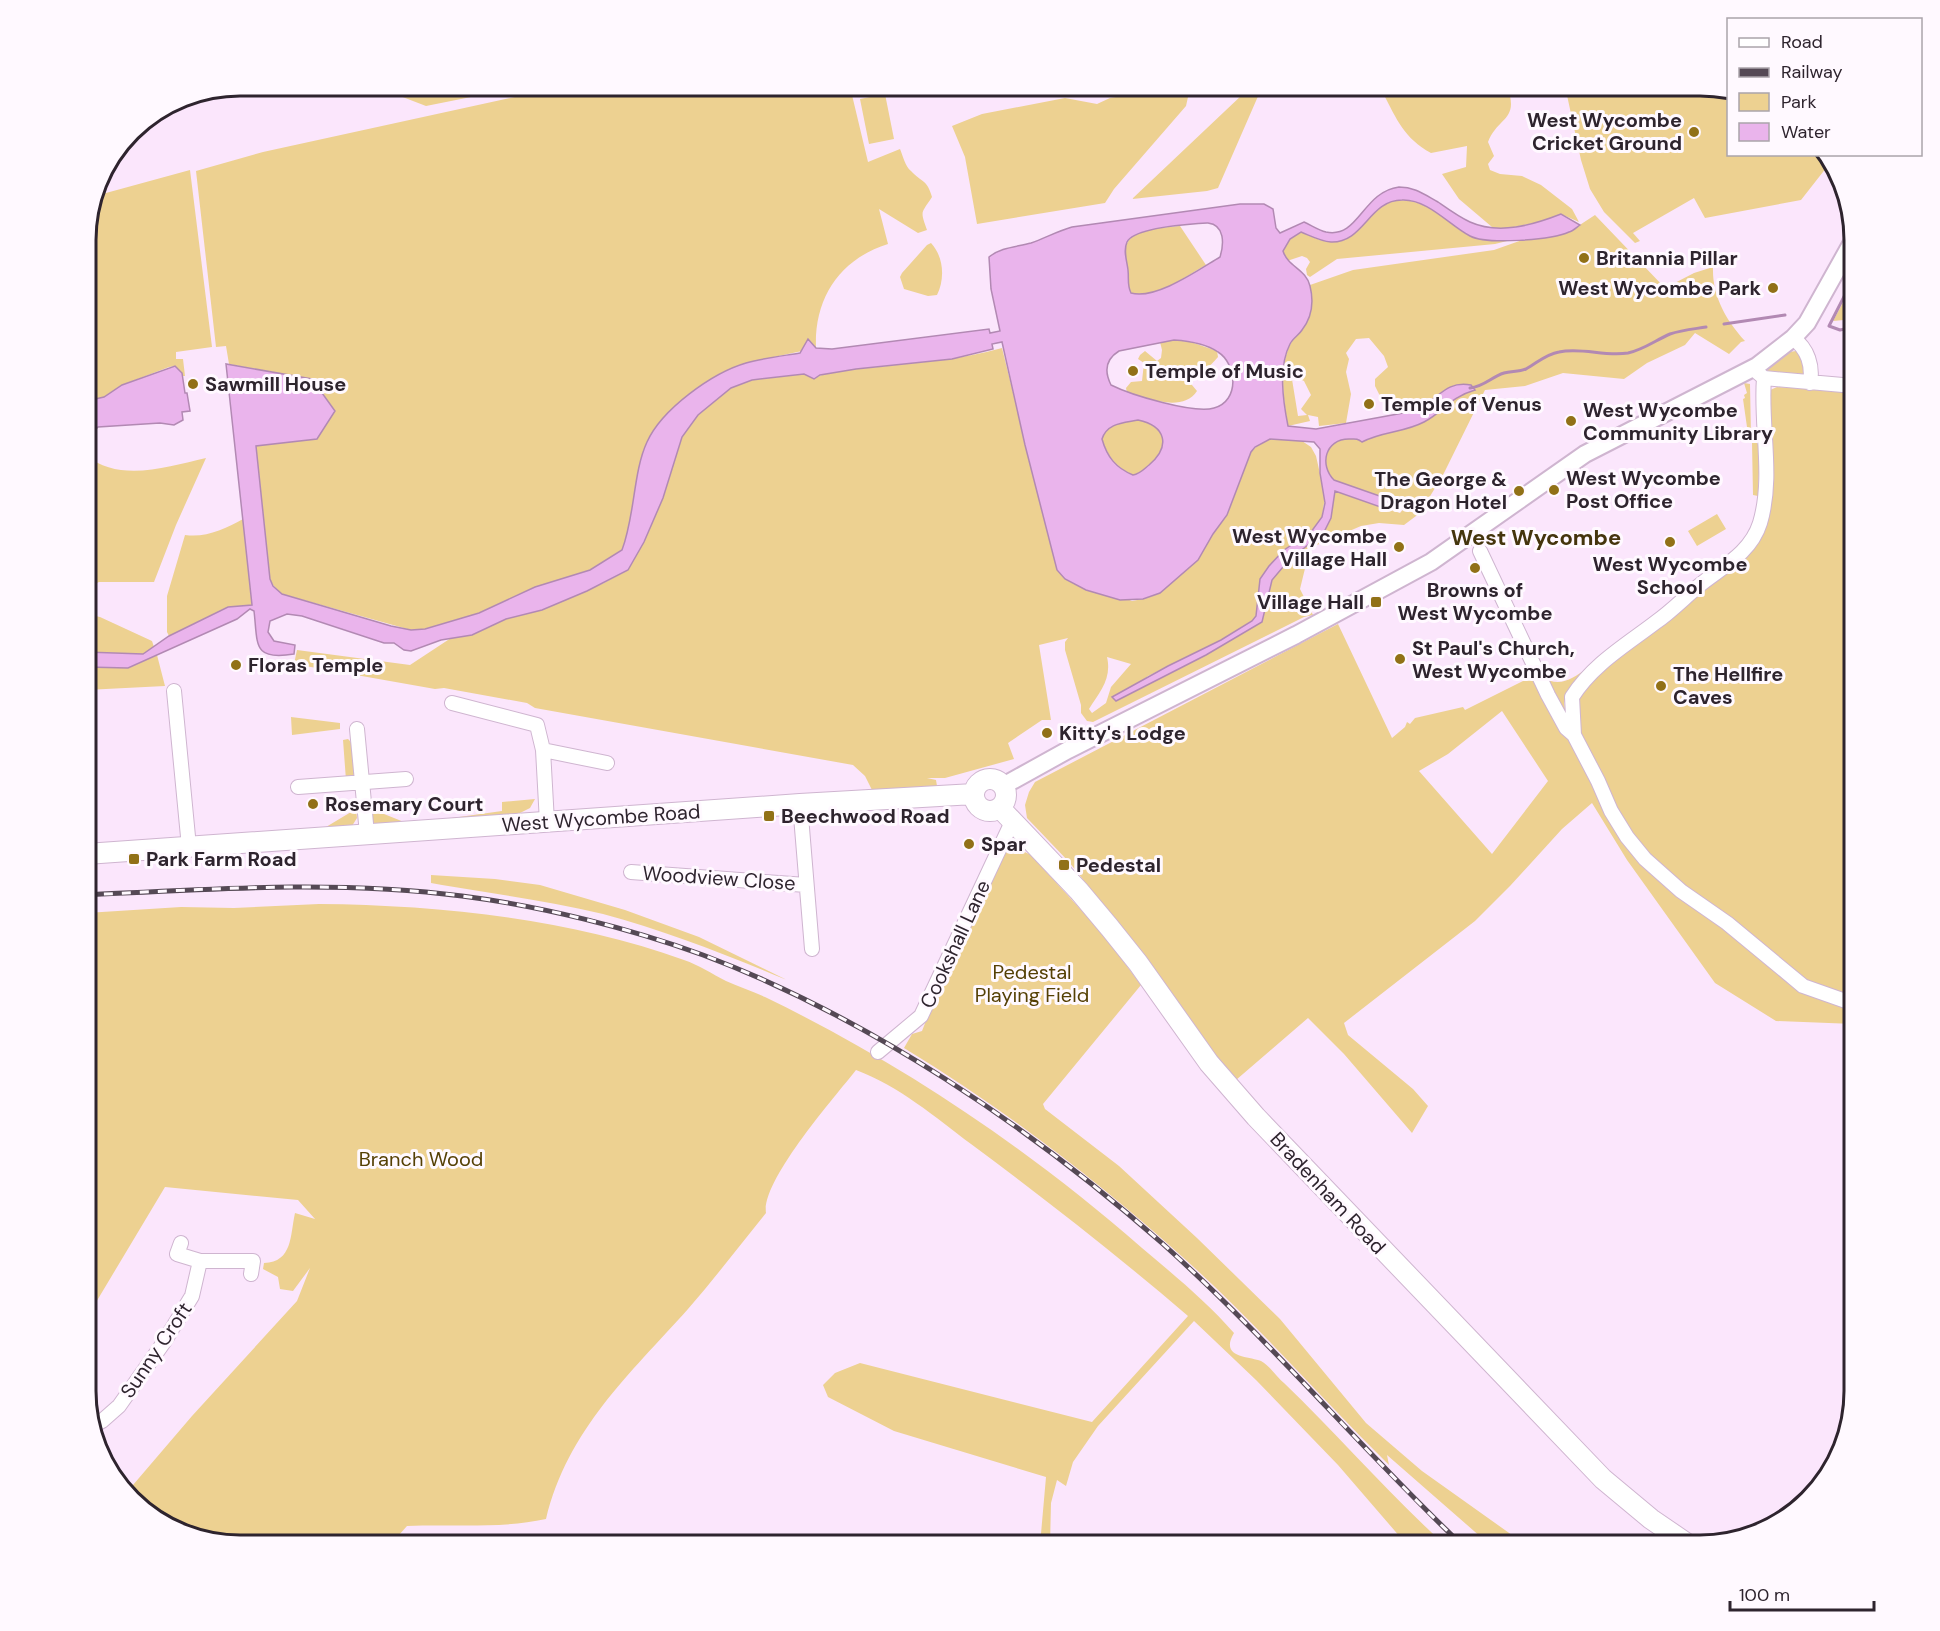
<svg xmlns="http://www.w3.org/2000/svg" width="1940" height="1631" font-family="'DM Sans',sans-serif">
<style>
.green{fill:#edd191;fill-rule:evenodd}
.water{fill:#eab4ec;stroke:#b289b3;stroke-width:1.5;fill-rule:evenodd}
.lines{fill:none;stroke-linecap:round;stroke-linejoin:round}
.stream{stroke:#b289b3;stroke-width:3}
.minor-casing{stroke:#cfb5d0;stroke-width:16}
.major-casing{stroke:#cfb5d0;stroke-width:20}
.highway-casing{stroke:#cfb5d0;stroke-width:22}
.minor{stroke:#fff;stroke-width:14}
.major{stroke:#fff;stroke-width:16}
.highway{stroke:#fff;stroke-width:20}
.rail-casing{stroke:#554955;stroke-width:5}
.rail{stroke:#fff9ff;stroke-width:3;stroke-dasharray:9;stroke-linecap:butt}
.poi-dot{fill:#917117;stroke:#fff9ff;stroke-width:2}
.labels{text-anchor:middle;stroke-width:6;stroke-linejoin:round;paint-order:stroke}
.poi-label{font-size:20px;font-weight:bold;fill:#2e242e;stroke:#fff9ff;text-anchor:start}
.street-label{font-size:20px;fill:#2e242e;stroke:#fff9ff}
.park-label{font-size:20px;fill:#554005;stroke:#fff9ff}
.quarter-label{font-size:22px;font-weight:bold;fill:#45350d;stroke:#fff9ff}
.rim{fill:none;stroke:#2e242e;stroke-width:3}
</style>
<rect width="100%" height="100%" fill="#fbe6fc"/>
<path class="green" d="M397,86H483L476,96L426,106L400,96Z
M565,86H884V88L852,95L868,162L900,149C903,156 905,166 911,171C922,183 927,179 932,197C921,214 920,210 927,230L918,233L879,209L888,244C840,259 814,298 816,348L746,363L660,422L647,442L638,476L631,521L622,550L590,570L535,587L479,613L425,629L411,630L282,594L273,585L270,579L256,446L317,439L312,379L229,364L226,346L216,347L196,171L263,152Z
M1389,86H1472L1474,88L1477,86H1507C1520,121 1498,116 1488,142L1494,156L1488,164L1490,170L1500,174L1522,176L1541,185L1572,209L1579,222L1561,214L1539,222L1514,227L1515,231L1507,241L1495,244L1337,259L1310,277L1307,275L1306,269L1310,262L1307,258L1302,256L1287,261L1283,251L1290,239L1301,232C1311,236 1321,242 1332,242C1366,243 1370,193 1410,201C1434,205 1452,227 1474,238L1480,239L1492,227L1459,199L1442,174L1466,167L1467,146L1431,153C1404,138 1397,120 1383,93Z
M1565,86H1700L1728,91V154L1824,155L1830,163L1801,200L1705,218L1694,198L1633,233L1640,241L1635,243L1604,212L1590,189L1581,160Z
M1256,87L1259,89V94L1218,188L1207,191L1132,199L1243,94L1250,88Z
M1171,91L1184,93L1188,97L1186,106L1114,189L1105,203L977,224L965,157L952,126L982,114L1065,98L1097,104L1110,98L1145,92Z
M885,94L894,139L869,144L860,99Z
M190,170L212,347L176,352V359H183L185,376H182V373L175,366L169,367L122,385L104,397L86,401V229L95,196Z
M1595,215L1665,288L1694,273L1713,267C1712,296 1726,320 1745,341L1741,342L1729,354L1695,333L1685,345L1647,363L1624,379L1563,373L1525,386L1485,390L1444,473L1420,513L1404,525L1379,523L1361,526L1310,548L1300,589L1313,615L1304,617L1093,722L1087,721L1081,713V705L1065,650V642L1068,638L1039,645L1051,720H1042L1008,743L1014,759L945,778H927L936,780L937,786L873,792L865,776L853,765L535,708L527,703L444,688L435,689L294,664L297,650L410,665L451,638L472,635L506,619L542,610L604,583L628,570L644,542L663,498L682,437L698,415L731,388L752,380L805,374L814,379C829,369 860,369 878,367C919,362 961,360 1002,348L1057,570L1132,601L1143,599L1160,593L1198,560L1213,534L1227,515L1251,452L1260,443L1270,439L1302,441L1311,447L1316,456L1325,496L1322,517L1311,532L1284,550L1269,566L1260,579L1256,616L1252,621L1221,640L1148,676L1116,701L1206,655L1262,622L1272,580L1288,561L1324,532L1331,518L1335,491L1400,513L1405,507L1334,480C1319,465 1325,439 1349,439C1355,439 1357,439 1362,442C1382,431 1404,433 1424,422C1445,411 1448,398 1475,390L1471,385C1444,380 1438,401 1414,411L1403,406L1383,402L1375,386V379L1388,367L1384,356L1369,338L1356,339L1346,353L1349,359L1346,372L1351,394L1346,423L1319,426L1318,417L1308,415L1310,421L1288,426C1284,401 1278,367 1291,343C1294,337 1299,334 1303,329C1313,314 1313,301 1310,285L1353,270L1494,250L1525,239L1569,232ZM1290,367L1298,378L1304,381L1311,395L1301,409L1307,415L1298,416ZM1107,657L1131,664L1111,687L1106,703L1092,713L1089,709C1100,691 1112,679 1107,657Z
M1180,226L1206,265C1185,276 1156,300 1131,293C1126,284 1129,275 1127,265C1127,261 1125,256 1125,252C1125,228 1163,228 1180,226Z
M931,243C944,257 945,279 937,295L928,296L904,289L900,277L902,273L927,245Z
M1854,282V319L1833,321Z
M1174,340L1191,342L1217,351L1218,357C1209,368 1201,373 1187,375V379L1197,391C1183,413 1147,398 1127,393L1126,388L1131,382L1142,381L1144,363L1138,359L1140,355L1145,351L1157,361L1161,358L1162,350L1160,342Z
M1796,351L1801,354L1805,372L1803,375L1768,374L1767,367L1789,352Z
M1744,383L1750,384L1751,436L1748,434L1743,399L1745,398L1744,395L1747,393Z
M1777,387L1854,392V1024L1776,1021L1715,983L1627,860L1592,803L1562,829L1510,886L1475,921L1344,1023L1348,1035L1413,1089L1428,1106L1412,1133L1344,1054L1308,1018L1236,1080L1195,1032L1131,940L1069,862L1027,818L1025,805L1029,792L1035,782L1338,624L1392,738L1405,727L1407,722L1410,724L1415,718L1463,707L1465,710L1531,677L1584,766L1612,820L1672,878L1629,834L1579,735L1576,701L1582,688L1755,542L1768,391ZM1502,711L1548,781L1492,854L1419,771L1448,754Z
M1138,420C1166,426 1171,446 1149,465C1144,469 1140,474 1133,475C1116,467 1108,457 1102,439C1107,423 1123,423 1138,420Z
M1752,443H1757L1760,448L1758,496L1753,495Z
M86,455C119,483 167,467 206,458L176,525L154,582H99L86,588Z
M1717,514L1726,529L1697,546L1688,531Z
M243,519L252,606L228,607L169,636L167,632V596L185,535C206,538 225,529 243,519Z
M86,614L100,617L152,641L154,647L143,654L86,652Z
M157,655L165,686L86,690V667L128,668Z
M1588,668L1567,692L1564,703L1567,722L1541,677C1561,688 1571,679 1588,668Z
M291,717L340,723V729L292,735Z
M348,739C355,745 358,765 354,774C353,778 350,778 346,780L343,740Z
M535,799L530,808L518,814L388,827L376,826L368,815L369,808L404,822L415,821L416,823L502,811V802Z
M356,809L357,818L352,826L281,831L326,827Z
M1008,844L1031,855L1103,934L1141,985L1043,1104L1045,1109L1119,1166L1197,1238L1280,1319L1366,1423L1422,1471L1526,1545H1490L1387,1455L1389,1465C1321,1398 1258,1325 1187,1261C1100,1183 1005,1109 904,1048L912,1034L922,1031L946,970Z
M431,875L495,879L540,885L625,910L699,937L787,980C727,955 666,931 603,914C550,901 495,894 442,885L431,883Z
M319,904C440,905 570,919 684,960C699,965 712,974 726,981C739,987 752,991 765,997C901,1063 1028,1148 1142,1248C1174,1275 1206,1301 1234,1333C1219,1358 1249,1356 1261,1361C1269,1365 1277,1377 1284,1383C1339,1436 1389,1494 1445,1545H1407L1338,1465L1256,1380L1194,1321L1098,1426L1073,1462L1066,1486L1057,1480L1051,1503L1050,1545H1040L1046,1477L894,1431L828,1397L823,1385L835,1373L860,1363L1092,1422L1188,1316C1118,1256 1045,1199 971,1144C935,1117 899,1086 856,1070C834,1098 761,1181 766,1213C740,1245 715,1278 688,1309C629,1375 568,1429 546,1519C501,1529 453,1524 407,1526L390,1545H240L181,1534L138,1507L127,1492L192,1416L297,1301L310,1268L293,1291L280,1289L278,1277L263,1269L264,1263C293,1262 290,1235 295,1213L315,1219L298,1200L165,1187L86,1319V913L181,907L234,908Z"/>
<path class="water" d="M1399,187C1415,187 1425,195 1438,202C1448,209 1459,217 1470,222C1499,235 1533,225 1561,214L1580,225C1577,227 1573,231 1569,232C1551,240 1487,245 1470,236C1449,225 1428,199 1402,200C1369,200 1364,243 1331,242C1320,241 1311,236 1301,232L1290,239L1283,251C1288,267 1306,269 1310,286C1314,302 1312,317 1302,330C1299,335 1293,338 1290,344C1278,367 1283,401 1288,426L1316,429L1414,411C1438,401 1444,380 1471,385L1475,390C1448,398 1445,411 1424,422C1403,433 1383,431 1362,442C1357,438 1355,439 1349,439C1325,439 1319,465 1334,480L1394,501L1386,509L1335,491L1331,518L1324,532L1288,561L1272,580L1262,622L1206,655L1116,701L1112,697L1168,666L1221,640L1252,621L1256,616L1260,579L1269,566L1284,550L1311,532L1322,517L1325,503L1320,473V449L1314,442L1270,439L1255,447L1251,452L1227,515L1213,534L1198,560L1160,593L1143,599L1120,600L1086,590L1065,579L1057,570L1025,445L1002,342L992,344L993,349L952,359L856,369L820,375L814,379L804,374L752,380L731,388L698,415L682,437L663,498L644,542L628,570L587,591L542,610L506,619L472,635L441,640L411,651L404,650L394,643H384L302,616L287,614L270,621L268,632L274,641L295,645L294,654C252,661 258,644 254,611L250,609L237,619L128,668L86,667V652L143,654L169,636L228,607L252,605L226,364L312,379L335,411L317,439L256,446L270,579L273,586L282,594L391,626L411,630L425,629L479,613L535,587L590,570L622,550C635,516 633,472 647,442C662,409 712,373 746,363C764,358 782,356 800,353L808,339L816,348L832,349L989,329L990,333L1000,331L991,289L989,257C1001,247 1017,247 1031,243C1045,238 1058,231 1072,227L1240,204H1264L1273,209L1276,228L1280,233L1304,222C1311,225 1318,230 1326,232C1359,239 1362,192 1399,187ZM1208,223C1225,225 1224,244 1220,257C1198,270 1156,300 1131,293C1127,285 1129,279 1128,270C1127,261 1123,251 1127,242C1135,227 1191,224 1208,223ZM1174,340C1189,341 1205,343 1218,352C1237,364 1240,401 1214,408C1194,414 1131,395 1111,385C1104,371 1106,359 1119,351ZM1138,420C1166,426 1171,446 1149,465C1144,469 1140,474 1133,475C1116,468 1107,457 1102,439C1107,423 1123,423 1138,420Z
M175,366L182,373L185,393H187L190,411L182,412L183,420L174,425L160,423L98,427L94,431L92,427L88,426L86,429V401L104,397L122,385Z"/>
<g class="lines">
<path class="stream" d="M1724,324L1785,315
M1854,327L1840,330L1829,326L1854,277
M1470,388C1485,386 1491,377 1504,373C1511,371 1519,372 1526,369C1537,363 1546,354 1559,352C1582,347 1605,357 1628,353C1643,350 1656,340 1670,334C1682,330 1694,329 1706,327"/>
<g class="minor-casing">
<path id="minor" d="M1793,338C1808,349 1813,366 1810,383
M1757,372L1764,378L1854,386
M1764,378C1760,425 1774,476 1760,523C1751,552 1724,566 1701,584C1686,596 1672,611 1656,622C1626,645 1593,664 1572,697L1574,735L1598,781L1611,811L1627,837L1645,859L1681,891L1727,923L1803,986L1854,1004
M1480,551L1548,695L1566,728L1574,735
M174,691L189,847
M452,703L537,725L543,750L547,822
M357,729L367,834
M543,750L607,763
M298,787L406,779
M800,804L812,949
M631,872L806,885
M878,1052L921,1016L1012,822
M181,1243L177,1254L200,1261
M93,1426L102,1421L119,1406L164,1342L192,1296L200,1261H253L251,1274"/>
</g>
<g class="major-casing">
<path id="major" d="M1003,786L1068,750L1296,635L1431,562L1585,454L1757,366L1793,338L1807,323L1854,239"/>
</g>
<g class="highway-casing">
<path id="highway" d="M974 795a16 16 0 1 1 32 0a16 16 0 1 1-32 0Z
M1000,808L1079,891L1110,928L1138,963L1209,1063L1256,1117L1603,1479L1651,1519L1689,1545
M86,854L800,804L974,794"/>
</g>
<use href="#minor" class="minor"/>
<use href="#major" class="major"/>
<use href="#highway" class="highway"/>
<g class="rail-casing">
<path id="rail" d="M86,895C210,889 338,880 462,896C541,906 629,928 703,955C868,1017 1032,1128 1163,1244C1269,1339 1360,1448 1462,1545"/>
</g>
<use href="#rail" class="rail"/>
</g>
<g class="poi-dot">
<circle cx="1694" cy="132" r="6"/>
<circle cx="1584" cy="258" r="6"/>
<circle cx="1773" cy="288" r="6"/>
<circle cx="1133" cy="371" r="6"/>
<circle cx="193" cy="384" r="6"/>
<circle cx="1369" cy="404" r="6"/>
<circle cx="1571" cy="421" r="6"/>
<circle cx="1554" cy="490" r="6"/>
<circle cx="1519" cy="491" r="6"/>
<circle cx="1670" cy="542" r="6"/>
<circle cx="1399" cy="547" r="6"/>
<circle cx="1475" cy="568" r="6"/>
<rect x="1370" y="596" width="12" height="12" rx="3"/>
<circle cx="1400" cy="659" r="6"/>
<circle cx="236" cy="665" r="6"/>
<circle cx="1661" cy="686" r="6"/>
<circle cx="1047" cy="733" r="6"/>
<circle cx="313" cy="804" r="6"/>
<rect x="763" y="810" width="12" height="12" rx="3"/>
<circle cx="969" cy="844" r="6"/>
<rect x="128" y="853" width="12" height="12" rx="3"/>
<rect x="1058" y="859" width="12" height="12" rx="3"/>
</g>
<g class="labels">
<g class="poi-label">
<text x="1682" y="127" text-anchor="end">West Wycombe<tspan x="1682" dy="23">Cricket Ground</tspan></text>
<text x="1596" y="265">Britannia Pillar</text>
<text x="1761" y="295" text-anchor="end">West Wycombe Park</text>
<text x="1145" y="378">Temple of Music</text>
<text x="205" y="391">Sawmill House</text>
<text x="1381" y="411">Temple of Venus</text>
<text x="1583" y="417">West Wycombe<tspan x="1583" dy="23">Community Library</tspan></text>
<text x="1566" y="485">West Wycombe<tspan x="1566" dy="23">Post Office</tspan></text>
<text x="1507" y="486" text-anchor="end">The George &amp;<tspan x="1507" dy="23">Dragon Hotel</tspan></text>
<text x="1387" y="543" text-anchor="end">West Wycombe<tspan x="1387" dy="23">Village Hall</tspan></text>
<text x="1670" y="571" text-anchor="middle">West Wycombe<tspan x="1670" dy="23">School</tspan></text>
<text x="1475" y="597" text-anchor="middle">Browns of<tspan x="1475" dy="23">West Wycombe</tspan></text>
<text x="1364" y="609" text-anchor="end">Village Hall</text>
<text x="1412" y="655">St Paul's Church,<tspan x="1412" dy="23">West Wycombe</tspan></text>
<text x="248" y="672">Floras Temple</text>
<text x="1673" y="681">The Hellfire<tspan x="1673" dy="23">Caves</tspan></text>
<text x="1059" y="740">Kitty's Lodge</text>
<text x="325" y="811">Rosemary Court</text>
<text x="781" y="823">Beechwood Road</text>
<text x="981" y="851">Spar</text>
<text x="146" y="866">Park Farm Road</text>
<text x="1076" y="872">Pedestal</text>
</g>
<g class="street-label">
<text transform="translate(601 818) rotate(-4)" y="7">West Wycombe Road</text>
<text transform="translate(719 878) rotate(4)" y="7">Woodview Close</text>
<text transform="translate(955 944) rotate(-65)" y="7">Cookshall Lane</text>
<text transform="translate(1328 1193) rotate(47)" y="7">Bradenham Road</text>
<text transform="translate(156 1350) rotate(-56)" y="7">Sunny Croft</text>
</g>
<g class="park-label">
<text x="1032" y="979">Pedestal<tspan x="1032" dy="23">Playing Field</tspan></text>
<text x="421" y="1166">Branch Wood</text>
</g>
<g class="quarter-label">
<text x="1536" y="545">West Wycombe</text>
</g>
</g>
<path d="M0 0H1940V1631H0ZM240 96H1700A144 144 0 0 1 1844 240V1391A144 144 0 0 1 1700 1535H240A144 144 0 0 1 96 1391V240A144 144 0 0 1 240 96Z" fill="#fff9ff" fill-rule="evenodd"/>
<path class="rim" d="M240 96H1700A144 144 0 0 1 1844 240V1391A144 144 0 0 1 1700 1535H240A144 144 0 0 1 96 1391V240A144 144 0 0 1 240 96Z"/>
<rect x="1727" y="18" width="195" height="138" fill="#fff9ff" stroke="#aba4ab" stroke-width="1.5"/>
<rect x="1739" y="38" width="30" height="9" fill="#ffffff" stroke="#aba4ab" stroke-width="1.5"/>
<text x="1781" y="48" font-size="18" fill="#2e242e">Road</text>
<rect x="1739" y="68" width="30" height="9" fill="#554955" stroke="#aba4ab" stroke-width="1.5"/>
<text x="1781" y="78" font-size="18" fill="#2e242e">Railway</text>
<rect x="1739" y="93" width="30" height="18" fill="#edd191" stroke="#aba4ab" stroke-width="1.5"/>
<text x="1781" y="108" font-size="18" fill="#2e242e">Park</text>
<rect x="1739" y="123" width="30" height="18" fill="#eab4ec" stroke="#aba4ab" stroke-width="1.5"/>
<text x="1781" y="138" font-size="18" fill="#2e242e">Water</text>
<path d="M1730 1601v9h144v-9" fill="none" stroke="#2e242e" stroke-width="3"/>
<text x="1739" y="1601" font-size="18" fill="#2e242e" stroke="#fff9ff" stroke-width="4.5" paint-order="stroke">100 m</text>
</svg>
